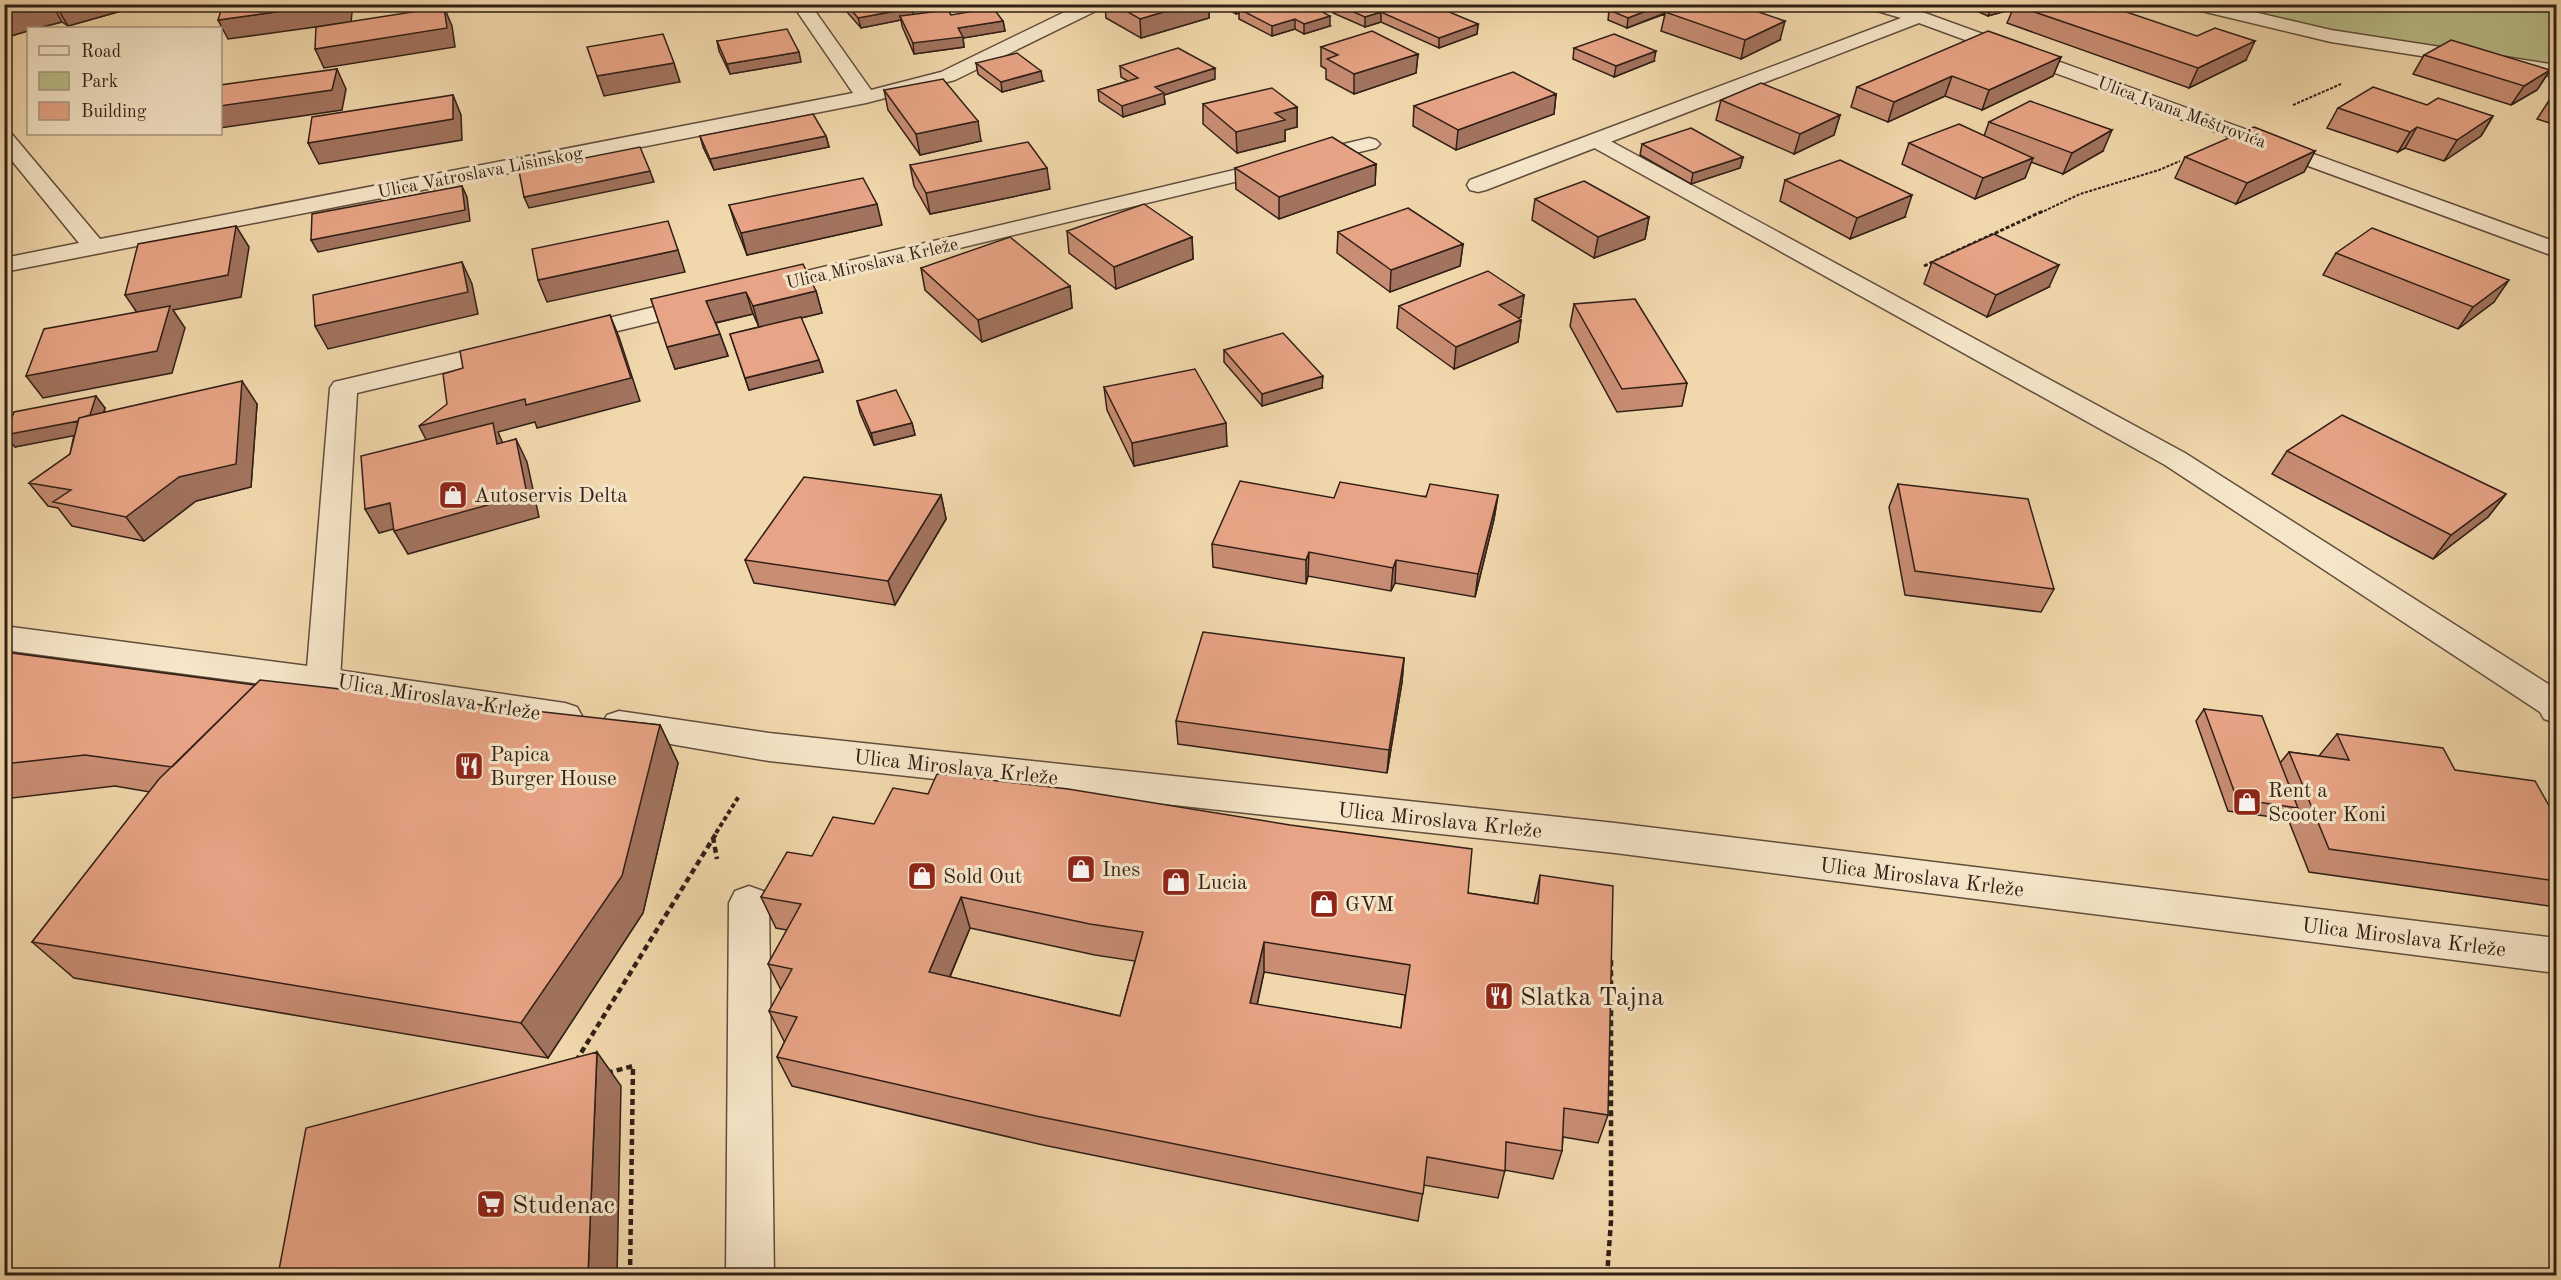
<svg xmlns="http://www.w3.org/2000/svg" width="2561" height="1280" font-family="'Old Standard TT',serif">
<style>
.green{fill:#b9bf8a;stroke:#756f50;stroke-width:1.5}
.lines{fill:none;stroke-linecap:round;stroke-linejoin:round}
.service-casing{stroke:#614d3c;stroke-width:3}
.minor-casing{stroke:#614d3c;stroke-width:3}
.tertiary-casing{stroke:#614d3c;stroke-width:3}
.path-far3{stroke:#311f16;stroke-width:2;stroke-dasharray:3 1.5;stroke-linecap:butt}
.path-far2{stroke:#311f16;stroke-width:3;stroke-dasharray:4 2;stroke-linecap:butt}
.path-far1{stroke:#311f16;stroke-width:4;stroke-dasharray:4.5 3;stroke-linecap:butt}
.path{stroke:#311f16;stroke-width:4.5;stroke-dasharray:6 4;stroke-linecap:butt}
.service{fill:#f6e6c9;fill-rule:evenodd}
.minor{fill:#f6e6c9;fill-rule:evenodd}
.tertiary{fill:#f6e6c9;fill-rule:evenodd}
.wall{fill:#c88d73;stroke:#311f16;stroke-width:1.5;fill-rule:evenodd}
.shaded-wall{fill:#a2735e;stroke:#311f16;stroke-width:1.5}
.building{fill:#e8a486;stroke:#311f16;stroke-width:1.5;fill-rule:evenodd}
.labels{text-anchor:middle;stroke-width:6;stroke-linejoin:round;paint-order:stroke}
.far-street-label{font-size:18px;fill:#311f16;stroke:#f6e6c9}
.poi-label{font-size:21px;fill:#311f16;stroke:#f6e6c9;text-anchor:start}
.street-label{font-size:21px;fill:#311f16;stroke:#f6e6c9}
.near-poi-label{font-size:26px;fill:#311f16;stroke:#f6e6c9;text-anchor:start}
</style>
<rect width="100%" height="100%" fill="#f1d8ac"/>
<filter id="stains"><feTurbulence type="fractalNoise" baseFrequency=".00333" numOctaves="4"/><feColorMatrix values="0 0 0 0 .2 0 0 0 0 .09 0 0 0 0 .02 0 0 0 .5 -.17"/></filter>
<radialGradient id="worn" r=".72"><stop offset=".6" stop-color="#630" stop-opacity="0"/><stop offset="1" stop-color="#630" stop-opacity=".3"/></radialGradient>
<path class="green" d="M2196,5H2556V71Z"/>
<g class="lines">
<g class="service-casing">
<path id="service" d="M1596,135L1603,137L2185,453L2556,689V723L2544,719L2540,712L2165,465L1589,145L1585,141L1589,137Z
M749,886L763,891L769,903L774,1276H726L729,903L735,891Z"/>
</g>
<g class="minor-casing">
<path id="minor" d="M792,4H810L871,90L941,72L1081,4H1105L1102,8L955,80L866,103L4,272V258L79,243L4,151V131L11,133L100,239L853,93Z
M1864,4H1895L1925,13L2556,242V257L1919,23L1486,190L1478,192L1470,190L1467,185L1470,180L1901,18L1867,8Z
M2186,4H2220L2331,30L2556,65V77L2331,42L2189,8Z
M1369,138L1376,140L1380,144L1376,148L764,295L755,293L752,288L755,283L764,281Z
M700,296L709,299L713,304L709,309L572,342L563,339L559,334L563,329Z
M504,342L513,344L517,350L513,356L357,393L340,680L335,689L323,692L311,689L306,680L330,388L334,382Z"/>
</g>
<g class="tertiary-casing">
<path id="tertiary" d="M4,626L323,668L565,703L577,707L582,716L577,725L565,729L323,692L4,650Z
M619,711L769,733L1615,823L2556,938V973L1615,853L769,761L607,733L602,724L607,715Z"/>
</g>
<path class="path-far3" d="M2293,105L2341,84
M2040,213L2080,194L2159,170L2180,161"/>
<path class="path-far2" d="M1924,266L2043,211"/>
<path class="path-far1" d="M716,833L739,796"/>
<path class="path" d="M713,837L717,859
M576,1061L717,832
M607,1073L633,1066L630,1276
M1607,1276L1611,1221V958"/>
<use href="#service" class="service"/>
<use href="#minor" class="minor"/>
<use href="#tertiary" class="tertiary"/>
</g>
<path class="wall" d="M4,4H146L68,26L62,22L38,28H28V31L4,38Z
M840,4H909L913,14L951,15L1003,21L1005,31L963,38L964,47L914,54L902,26L901,20L861,28Z
M1105,4H1209V18L1141,38L1106,18Z
M1217,4H1266L1264,5L1330,26L1304,34L1295,29L1272,36L1239,19V13L1236,14Z
M1333,4H1398L1426,8L1478,24L1477,34L1439,48L1381,22L1365,27L1333,13Z
M1625,4H1667L1665,12L1780,40L1741,59L1661,31L1665,14L1627,28L1608,20L1609,10Z
M1960,4H2103L2246,60L2189,88L2007,23L2013,9L1988,16Z
M717,41L801,62L730,74L719,51Z
M1321,47L1418,54L1416,73L1354,94L1326,79V69L1321,66Z
M1574,48L1654,61L1614,77L1573,59Z
M2424,55L2550,70L2537,90L2511,105L2413,74Z
M2061,57L2053,76L1982,110L1945,96L1888,122L1851,107L1857,87Z
M976,63L1043,81L1002,92L978,74Z
M1120,66L1215,79L1164,95L1165,104L1123,117L1099,101L1098,90L1128,81L1121,77Z
M884,90L981,141L920,155L888,110Z
M1556,94L1554,114L1456,150L1413,126L1414,106Z
M2556,95V125L2537,119L2550,99Z
M1721,100L1840,115L1834,135L1794,154L1716,120Z
M1203,104L1297,107V127L1285,130V141L1237,153L1203,124Z
M2427,105L2493,116L2481,136L2444,161L2405,148L2398,152L2327,128L2338,108Z
M1989,122L2103,151L2063,174L2031,162L2025,178L1975,199L1902,164L1909,143L1984,136Z
M700,136H826L829,147L714,170L703,147Z
M1642,144L1743,157L1740,168L1691,184L1640,155Z
M2315,151L2304,172L2236,204L2175,178L2185,157Z
M1376,164L1375,185L1279,219L1236,189L1235,168Z
M910,165L1050,189L930,214L914,186Z
M1785,180L1905,217L1850,239L1780,201Z
M1535,199L1649,217L1645,239L1594,258L1532,220Z
M729,205L882,225L747,255L736,227Z
M1067,231L1192,237L1193,259L1116,289L1069,253Z
M1338,232L1463,244L1460,266L1390,292L1337,253Z
M2336,253L2494,302L2458,329L2323,275Z
M1932,262L2049,287L1987,317L1924,284Z
M921,268L1070,286L1072,308L982,342L925,290Z
M816,291L822,313L801,318L819,360L823,372L749,390L730,334L759,327L753,314L716,323L728,356L675,369L651,299Z
M1524,295L1521,317L1518,318L1521,320L1518,342L1454,369L1397,328L1399,306Z
M1574,304L1687,383L1682,406L1617,412L1570,326Z
M1224,350L1322,388L1262,406L1224,362Z
M1104,387L1227,446L1134,466L1107,410Z
M857,401L912,423L915,435L874,445L860,413Z
M257,404L251,487L196,501L144,541L72,526L58,508L48,506L29,483L70,454L74,435L15,447L5,435L105,408L104,412Z
M2287,451L2506,494L2488,517L2433,559L2272,474Z
M1898,484L2054,589L2041,612L1905,595L1889,507Z
M941,495L946,519L895,605L754,583L745,560Z
M1498,495L1494,519L1475,597L1395,583L1391,591L1308,576L1306,584L1213,567L1212,544L1334,498Z
M4,652L255,685L660,725L678,763L643,913L548,1058L74,978L32,942L150,792L115,786L4,799Z
M1404,658L1402,682L1387,773L1178,744L1176,721Z
M2204,709L2280,763L2289,752L2319,756L2337,734L2455,770L2556,818V907L2309,872L2288,819L2228,811L2196,721Z
M874,824L1468,893L1534,903L1540,875L1608,1115L1598,1143L1563,1137L1562,1151L1553,1179L1505,1170L1498,1198L1424,1185L1418,1221L1043,1145L792,1086L777,1057L785,1041H784L769,1011L781,990L768,964L787,930L776,928L761,897L812,856ZM970,928L1095,955L1135,961L1120,1016L950,977ZM1264,972L1405,995L1401,1028L1257,1005Z"/>
<path class="shaded-wall" d="M16,4H52L62,22L38,28H28V31L4,38V7Z
M55,4H146L68,26Z
M332,4H353L351,22L228,39L218,20Z
M1190,4H1209V18L1141,38L1140,19Z
M1236,4H1266L1244,12L1239,9V13L1236,14Z
M1664,4H1667L1665,13L1627,28L1628,18Z
M1992,4H2027L2014,5L2013,9L1988,16Z
M444,7L452,26L455,47L324,68L315,49Z
M912,8L914,17L900,16L901,20L861,28L858,18Z
M1381,12V22L1365,27V17Z
M1330,16V26L1304,34V24Z
M1295,19V29L1272,36V26Z
M1003,21L1005,31L963,38L964,47L914,54L913,43L958,28Z
M1785,21L1780,40L1741,59L1745,40Z
M1478,24L1477,34L1439,48V38Z
M2255,41L2246,60L2189,88L2198,68Z
M1656,51L1654,61L1614,77L1616,66Z
M799,52L801,62L730,74L727,64Z
M1418,54L1416,73L1354,94V74Z
M2061,57L2053,76L1982,110L1989,90Z
M674,63L680,82L604,96L597,76Z
M1215,68V79L1164,95L1165,104L1123,117L1122,106L1155,87Z
M337,69L346,89L342,110L220,128V106Z
M2550,70L2537,90L2511,105L2524,86Z
M1041,71L1043,81L1002,92L1001,82Z
M1952,76L1945,96L1888,122L1894,102Z
M1556,94L1554,114L1456,150L1458,130Z
M453,95L461,115L462,140L319,164L308,143Z
M1297,107V127L1285,130V141L1237,153L1236,132L1275,113Z
M1840,115L1834,135L1794,154L1800,134Z
M2493,116L2481,136L2444,161L2457,140Z
M978,121L981,141L920,155L916,134Z
M2417,127L2405,148L2398,152L2410,132Z
M2112,130L2103,151L2063,174L2072,153Z
M826,136L829,147L714,170L710,159Z
M2315,151L2304,172L2236,204L2247,183Z
M1743,157L1740,168L1691,184L1693,173Z
M2033,158L2025,178L1975,199L1983,178Z
M1376,164L1375,185L1279,219V197Z
M1047,168L1050,189L930,214L926,193Z
M650,171L654,182L529,208L524,197Z
M462,186L467,197L470,221L318,252L311,240Z
M1912,195L1905,217L1850,239L1857,218Z
M877,204L882,225L747,255L741,233Z
M1649,217L1645,239L1594,258L1598,237Z
M236,226L249,247L241,297L173,310L185,328L172,373L43,398L26,376L140,317L125,295Z
M1192,237L1193,259L1116,289L1114,267Z
M1463,244L1460,266L1390,292L1391,270Z
M678,250L685,272L547,302L538,280Z
M462,262L472,284L478,314L328,349L315,326Z
M2059,265L2049,287L1987,317L1996,295Z
M2509,280L2494,302L2458,329L2473,307Z
M1070,286L1072,308L982,342L978,320Z
M816,291L822,313L759,328L753,306Z
M746,292L753,314L714,323L706,301Z
M1524,295L1521,317L1496,327L1499,305Z
M610,315L619,337L640,401L537,428L535,422L498,432L504,446L431,449L419,426Z
M1521,320L1518,342L1454,369L1456,347Z
M720,334L728,356L675,369L667,347Z
M819,360L823,372L749,390L745,378Z
M1323,376L1322,388L1262,406V394Z
M242,381L257,404L251,487L196,501L144,541L126,517Z
M96,396L105,408L98,431L15,447L5,435Z
M912,423L915,435L874,445L871,433Z
M1226,423L1227,446L1134,466L1132,443Z
M516,439L527,462L539,517L408,554L394,531Z
M2506,494L2488,517L2433,559L2451,535Z
M941,495L946,519L895,605L888,581Z
M1498,495L1494,519L1475,597L1478,574Z
M390,503L404,526L379,533L365,509Z
M1309,552L1308,576L1306,584V560Z
M1396,560L1395,583L1391,591L1393,568Z
M1404,658L1402,682L1387,773L1389,750Z
M660,725L678,763L643,913L548,1058L521,1023Z
M961,897L970,928L939,1002L929,972Z
M1264,942V972L1251,1033L1250,1003Z
M597,1052L621,1086L617,1275H588Z"/>
<path class="building" d="M4,4H16L4,7Z
M223,4H332L218,20Z
M846,4H909L912,8L858,18Z
M1114,4H1190L1140,19Z
M1255,4H1262L1266,7L1273,4H1308L1330,16L1304,24L1295,19L1272,26L1239,9Z
M1335,4H1418L1426,8L1435,6L1478,24L1439,38L1381,12L1365,17Z
M1625,4H1664L1628,18L1609,10Z
M1682,4H1735L1785,21L1745,40L1665,12Z
M2103,4L2197,36L2215,28L2255,41L2198,68L2014,5Z
M444,7L447,28L315,49L316,27Z
M993,8L1003,21L958,28L963,37L913,43L900,16L948,10L951,15Z
M787,29L799,52L727,64L717,41Z
M1372,31L1418,54L1354,74L1327,59L1338,55L1321,47Z
M1988,31L2061,57L1989,90L1952,76L1894,102L1857,87Z
M663,34L674,63L597,76L587,47Z
M1614,34L1656,51L1616,66L1574,48Z
M2451,40L2550,70L2524,86L2424,55Z
M1178,48L1215,68L1155,87L1164,93L1122,106L1098,90L1138,78L1120,66Z
M1017,53L1041,71L1001,82L976,63Z
M337,69L332,90L220,106V85Z
M1513,72L1556,94L1458,130L1414,106Z
M943,79L978,121L916,134L884,90Z
M1761,83L1840,115L1800,134L1721,100Z
M2373,87L2427,105L2438,98L2493,116L2457,140L2417,127L2410,132L2338,108Z
M1272,88L1297,107L1275,113L1285,120L1236,132L1203,104Z
M453,95V119L308,143L312,117Z
M2556,95V101L2550,99Z
M2030,101L2112,130L2072,153L1989,122Z
M813,114L826,136L710,159L700,136Z
M1959,124L2033,158L1983,178L1909,143Z
M2254,127L2315,151L2247,183L2185,157Z
M1691,128L1743,157L1693,173L1642,144Z
M1332,137L1376,164L1279,197L1235,168Z
M1028,142L1047,168L926,193L910,165Z
M640,147L650,171L524,197L519,171Z
M1840,160L1912,195L1857,218L1785,180Z
M863,178L877,204L741,233L729,205Z
M1584,181L1649,217L1598,237L1535,199Z
M462,186L465,210L311,240L312,214Z
M1144,204L1192,237L1114,267L1067,231Z
M1408,208L1463,244L1391,270L1338,232Z
M668,221L678,250L538,280L532,249Z
M236,226L228,275L125,295L138,244Z
M2372,228L2509,280L2473,307L2336,253Z
M1994,234L2059,265L1996,295L1932,262Z
M1010,237L1070,286L978,320L921,268Z
M462,262L468,292L315,326L313,295Z
M803,264L816,291L753,306L746,292L706,301L720,334L667,347L651,299Z
M1488,271L1524,295L1499,305L1521,320L1456,347L1399,306Z
M1635,299L1687,383L1622,389L1574,304Z
M170,306L157,351L26,376L44,329Z
M610,315L631,378L526,405L525,399L419,426L447,404L443,374L463,368L460,351Z
M801,317L819,360L745,378L730,334Z
M1283,333L1323,376L1262,394L1224,350Z
M1195,369L1226,423L1132,443L1104,387Z
M242,381L236,464L179,477L126,517L53,502L71,490L29,483L70,454L79,418Z
M896,390L912,423L871,433L857,401Z
M96,396L90,415L79,418L78,421L5,435L14,412Z
M2342,415L2506,494L2451,535L2287,451Z
M493,423L497,444L516,439L527,494L394,531L390,503L365,509L361,456Z
M804,477L941,495L888,581L745,560Z
M1240,481L1334,498L1340,482L1426,497L1430,484L1498,495L1478,574L1396,560L1393,568L1309,552L1306,560L1212,544Z
M1898,484L2028,499L2054,589L1915,571Z
M1203,632L1404,658L1389,750L1176,721Z
M4,652L255,685L172,767L85,755L4,764Z
M260,680L660,725L622,876L521,1023L32,942L159,779Z
M2204,709L2262,716L2298,808L2237,799Z
M2337,734L2443,748L2455,770L2535,781L2556,818V881L2329,849L2289,752L2349,760Z
M937,774L1068,789L1290,825L1472,849L1468,893L1538,904L1540,875L1613,886L1608,1115L1564,1108L1562,1151L1506,1142L1505,1171L1427,1157L1423,1194L1036,1116L777,1057L797,1017L769,1011L792,969L768,964L801,904L761,897L787,852L812,856L833,817L874,824L893,788L928,794ZM961,897L1090,924L1143,932L1120,1016L929,972ZM1264,942L1410,965L1401,1028L1250,1003Z
M597,1052L588,1275H278L306,1128Z"/>
<defs>
<g id="shop-square" transform="scale(1.5)"><rect x="-9" y="-9" width="18" height="18" rx="4" fill="#8f2418" stroke="#f6e6c9"/><path d="M-5-2.5h2.3a2.7 3.5 0 0 1 5.4 0H5L5.5 6h-11ZM-1.5-2.5h3a1.5 2.3 0 0 0-3 0Z" fill="#fff"/></g>
<g id="restaurant-square" transform="scale(1.5)"><rect x="-9" y="-9" width="18" height="18" rx="4" fill="#8f2418" stroke="#f6e6c9"/><path d="M-5-6h1v4h1v-4h1v4h1v-4h1v5L-1.5 .5V6h-2V.5L-5-1ZM5-6V6H3V1.5H1.5Q1.5-4 5-6Z" fill="#fff"/></g>
<g id="supermarket-square" transform="scale(1.5)"><rect x="-9" y="-9" width="18" height="18" rx="4" fill="#8f2418" stroke="#f6e6c9"/><path d="M-6-5.5h2.5l.6 2H6L4.5 2H-2.5L-4.4-4H-6ZM-1.5 3.2a1.3 1.3 0 1 0 .1 0ZM3 3.2a1.3 1.3 0 1 0 .1 0Z" fill="#fff"/></g>
</defs>
<g fill-rule="evenodd">
<use href="#shop-square" x="453" y="495"/>
<use href="#restaurant-square" x="469" y="766"/>
<use href="#shop-square" x="2247" y="802"/>
<use href="#shop-square" x="1081" y="869"/>
<use href="#shop-square" x="922" y="876"/>
<use href="#shop-square" x="1176" y="882"/>
<use href="#shop-square" x="1324" y="904"/>
<use href="#restaurant-square" x="1499" y="996"/>
<use href="#supermarket-square" x="491" y="1204"/>
</g>
<g class="labels">
<g class="far-street-label">
<text transform="translate(2182 112) rotate(20)" y="6">Ulica Ivana Meštrovića</text>
<text transform="translate(480 172) rotate(-11)" y="6">Ulica Vatroslava Lisinskog</text>
<text transform="translate(872 263) rotate(-13)" y="6">Ulica Miroslava Krleže</text>
</g>
<g class="poi-label">
<text x="474" y="502">Autoservis Delta</text>
<text x="490" y="761">Papica<tspan x="490" dy="24">Burger House</tspan></text>
<text x="2268" y="797">Rent a<tspan x="2268" dy="24">Scooter Koni</tspan></text>
<text x="1102" y="876">Ines</text>
<text x="943" y="883">Sold Out</text>
<text x="1197" y="889">Lucia</text>
<text x="1345" y="911">GVM</text>
</g>
<g class="street-label">
<text transform="translate(439 697) rotate(9)" y="7">Ulica Miroslava Krleže</text>
<text transform="translate(956 767) rotate(6)" y="7">Ulica Miroslava Krleže</text>
<text transform="translate(1440 820) rotate(6)" y="7">Ulica Miroslava Krleže</text>
<text transform="translate(1922 877) rotate(7)" y="7">Ulica Miroslava Krleže</text>
<text transform="translate(2404 937) rotate(7)" y="7">Ulica Miroslava Krleže</text>
</g>
<g class="near-poi-label">
<text x="1520" y="1005">Slatka Tajna</text>
<text x="512" y="1213">Studenac</text>
</g>
</g>
<rect width="2561" height="1280" fill="none" stroke="#f1d8ac" stroke-width="24"/>
<rect x="6" y="6" width="2549" height="1268" fill="none" stroke="#311f16" stroke-width="3"/>
<rect x="12" y="12" width="2537" height="1256" fill="none" stroke="#311f16" stroke-width="1.5"/>
<rect x="27" y="27" width="195" height="108" fill="#f6e6c9" stroke="#a79681" stroke-width="1.5"/>
<rect x="39" y="46" width="30" height="9" fill="#f6e6c9" stroke="#a79681" stroke-width="1.5"/>
<text x="81" y="57" font-size="18" fill="#311f16">Road</text>
<rect x="39" y="72" width="30" height="18" fill="#b9bf8a" stroke="#a79681" stroke-width="1.5"/>
<text x="81" y="87" font-size="18" fill="#311f16">Park</text>
<rect x="39" y="102" width="30" height="18" fill="#e8a486" stroke="#a79681" stroke-width="1.5"/>
<text x="81" y="117" font-size="18" fill="#311f16">Building</text>
<rect width="100%" height="100%" filter="url(#stains)"/>
<rect width="100%" height="100%" fill="url(#worn)"/>
</svg>
